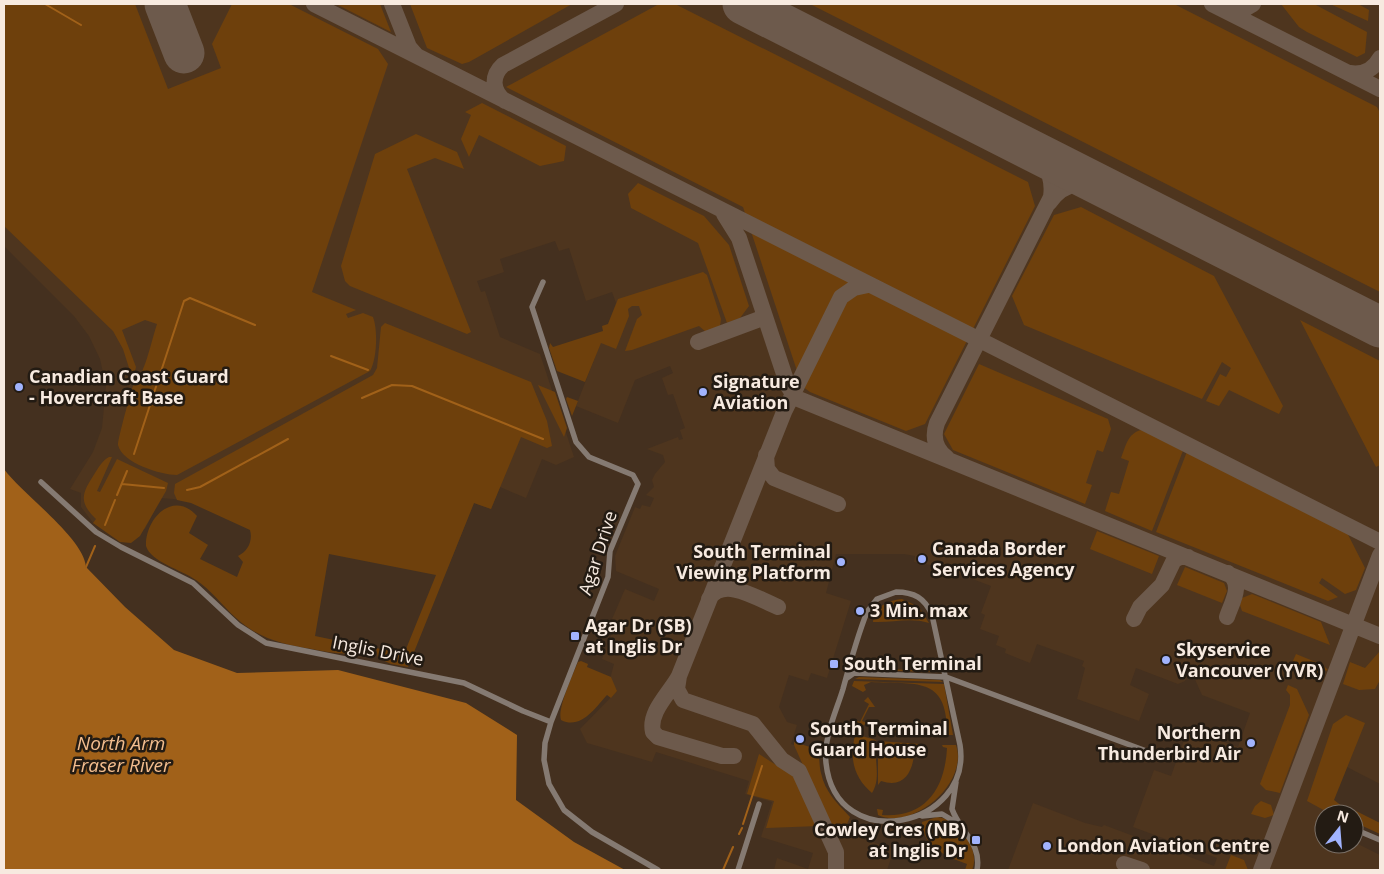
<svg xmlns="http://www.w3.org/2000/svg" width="1384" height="874" font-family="'Open Sans',sans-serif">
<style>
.built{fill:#4e351e}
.green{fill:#6e400c}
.water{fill:#a16119}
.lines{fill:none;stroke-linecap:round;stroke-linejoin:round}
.stream{stroke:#a16119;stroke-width:2}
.taxiway{stroke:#6d5a4c;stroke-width:16}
.runway{stroke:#6d5a4c;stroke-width:41}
.minor{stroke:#857a72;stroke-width:5.5}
.poi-dot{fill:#a1b3fd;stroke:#231b13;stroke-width:2}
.labels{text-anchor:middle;stroke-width:5;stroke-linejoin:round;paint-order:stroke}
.poi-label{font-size:18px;font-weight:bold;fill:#f7eae0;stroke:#231b13;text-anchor:start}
.street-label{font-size:18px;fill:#f7eae0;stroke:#231b13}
.water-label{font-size:19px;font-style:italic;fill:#f3bd8e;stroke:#231b13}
</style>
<rect width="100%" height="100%" fill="#44301f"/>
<path class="built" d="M4,4H1380V784L1347,767L1327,814H1324L1322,827L1324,828V844H1354V842L1380,855V870H1008L1033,803L1085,823L1102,827L1104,825L1214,866L1217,858L1133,827L1154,770L1171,776L1188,729L1238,747L1250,713L1202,695L1193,675L1188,674L1185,681L1178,684L1136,668L1130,685L1149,694L1139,721L1077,699L1085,668L1082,666L1084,661L1037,644L1030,663L1005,653L1006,649L996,645L999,636L980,629L985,615L981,613L991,586L941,567L914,562L915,556L904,554H836L826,593L851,601L827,678L811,673L808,681L789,675L779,707L787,722L797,725L791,744L814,752L823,787L842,813L862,829L860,838L894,849L887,870H774L777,858L808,869L813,853L761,837L772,802L745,794L749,781L656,752L652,762L587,743L580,729L617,691L610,679L614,664L602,659L614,628L609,626L625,589L654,601L659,589L616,571L615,556L635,507L640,509L642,505L650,507L654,498L646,495L654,487L652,480L655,474L665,462L663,455L647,449L678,437L679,440L683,439L680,430L685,428L673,394L668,395L662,378L673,373L670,366L635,380L618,423L576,406L616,303L612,292L586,301L569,248L559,251L555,241L500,259L504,272L477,281L481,292L485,291L500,337L540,354L574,457L556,465L542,459L526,498L500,487L491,509L474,503L447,570L185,500L161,498L145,529L94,524L81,507V493L70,489L93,452L102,428L106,386L100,359L89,336L74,316L4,246Z"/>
<path class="green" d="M4,4H135L168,89L221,68L212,44L232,4H289L378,49L388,64L312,292L356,310L346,314L348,318L363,313L373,317C378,330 377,359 370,371L177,475C161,475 122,463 118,445C117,442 131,391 133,386C136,380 141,376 143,369C149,355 152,339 157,324L145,320L122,330L136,367L135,371H130L123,349L113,331L4,226Z
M336,4H380L391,32Z
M410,4H572L469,62L462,64L427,48Z
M659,4H675L1028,182L1035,206L925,424L906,431L810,392L802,386L743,207L506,87Z
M810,4H1174L1377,107L1380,113V292Z
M1281,4H1314L1367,32L1365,53L1357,57L1307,32L1299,27Z
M1330,4H1358L1369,10L1368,21Z
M482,103L566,146L564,161L540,166L479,135L469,157L461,139L471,115L465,112Z
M416,134L457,152L464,169L435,158L407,169L471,332L467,334L350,286L345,281L341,266L375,154Z
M638,183L704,216L729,245L749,306L740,318L727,323L698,243L631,208L628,194Z
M1081,207L1214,276L1283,406L1279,414L1229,390L1219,406L1206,401L1220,374L1226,377L1231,368L1222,362L1202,399L1024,325L1012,296L1054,215Z
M703,272L707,275L721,319L720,326L706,332L699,326L632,350L625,351L637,319L642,315L639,306H632L628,309L629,316L616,349L601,343L585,382L557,371L549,348L550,343L553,347L603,331L602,326L608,324L618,299Z
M1300,320L1380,361V465L1376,467Z
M385,323L531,382L547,421L552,446L547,448L521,437L491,509L474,503L408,667L391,664L378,658L376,648L404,654L436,575L329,554L315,636L363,646L358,653C342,655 327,652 312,649C283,645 257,638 235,617C222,605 211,590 196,580C182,570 151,562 146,546C145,519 173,489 197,516L189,533L208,545L200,559L237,577L243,562L238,556C248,551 253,541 250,530L191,503L177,500L174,493L175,484L373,375L377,368L381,327Z
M979,364L1108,419L1111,429L1103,452L1097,450L1086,483L1092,485L1085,504L953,450L944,434Z
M538,385L555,392L567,428L564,437Z
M567,397L578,401L572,416L566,399Z
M1141,430L1184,448L1152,531L1105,511L1111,492L1119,494L1129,461L1121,458C1126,446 1127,434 1141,430Z
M1188,449L1336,511L1365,568L1356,590L1345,594L1322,578L1319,583L1338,597L1328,601L1156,532Z
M109,457H112L97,491L100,492L117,459L168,483L166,491L140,536L131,543L120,542L93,523L96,519C77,501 83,492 95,473C99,467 102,461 109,457Z
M1097,531L1159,556L1152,574L1090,549Z
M1185,567L1224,583L1227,591L1222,603L1177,585Z
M1252,594L1321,622L1330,645L1242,611L1240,605L1242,598Z
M902,599L919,607L929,623C910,617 892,623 873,622C874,607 888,600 902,599Z
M1380,651V680L1375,689L1359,690L1343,684L1350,662L1365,668Z
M1296,654L1323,665L1328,670L1317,673L1292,663Z
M581,661L588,664L587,667L611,677L617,691L611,698L607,695C595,708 581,730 561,720C557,709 573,674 578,662Z
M858,668L938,671L939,672L862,670Z
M859,677L940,680L943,682L855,679Z
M854,681L944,684L953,735H942L947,732C947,675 915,685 871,682L864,685L866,690L863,692L852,686Z
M1288,685L1297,689L1309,715L1280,793L1266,790L1260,784L1290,705V695L1286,690Z
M868,697L875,707H869L862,721L867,723L862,726L855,724V720L860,722L869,704L864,701Z
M1346,715L1365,723L1334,800L1343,807L1340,814H1331L1307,801L1333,724Z
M880,726L882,731L915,732V728L920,732L917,734L879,731Z
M851,733L876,740C873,758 882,777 872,793C854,778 849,758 855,736Z
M878,741L920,744L915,746C914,766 908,790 881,781L878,785Z
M794,742L810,747L818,752C820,759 819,766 821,773C825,792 837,803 850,817L843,833L836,834L832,830L794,745Z
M942,745H956C969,783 913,831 878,815L877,809L883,810L882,815C927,818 945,787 947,748L943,747Z
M759,754L776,765L799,775L819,826L766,828L774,801L747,794Z
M1261,801L1271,805L1274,815L1265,818L1251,814L1255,806Z
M1354,810L1380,823V834L1354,822Z
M937,817C959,819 981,849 972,870H965L967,864C946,856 923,848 922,822Z
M1231,855L1244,860L1248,870H1225Z"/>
<path class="water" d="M4,469C23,495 84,538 86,567L125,607L174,650L237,673L338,670L466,703L517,735L516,800L574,842L625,870H4Z"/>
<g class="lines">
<path class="stream" d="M45,4L81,25
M331,356L368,370
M362,398L392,385L412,386L543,439
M134,454L184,301L190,298L255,325
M122,484L164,488
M187,490L200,487L288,439
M117,495L127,471
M105,525L115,500
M86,567L95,546
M743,824L762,766
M739,834L742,828
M723,870L733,847"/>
<path class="taxiway" d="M314,4L1380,542
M392,4L409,47L416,55
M1212,4L1380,89
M1225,10L1241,11L1253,4
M1350,73C1363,75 1374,69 1380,58
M505,101C492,91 491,76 503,65L616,4
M1049,203C1066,178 1089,182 1114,192
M724,214L739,238L788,386L796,398L1380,636
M698,342L765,317
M766,455L767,469L774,478L838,504
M947,458C935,449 932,437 937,423L1051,197C1055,169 1039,156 1018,143
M709,599C723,575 760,600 778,607
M1227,617C1232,602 1244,584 1228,573
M1134,619L1140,607L1162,585L1174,560L1180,557H1188
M679,676L677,689L683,700L753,724L782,760L799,771L836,852V870
M734,756H722L658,737L653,732C648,712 670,693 679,676L784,412L841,297L854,288L868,285
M1124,864L1142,870
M1261,870L1380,555"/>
<path class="runway" d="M165,4L184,53
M743,4L1380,327"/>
<path class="minor" d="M543,282L532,307L576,442L589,457L633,475L638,484L610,551L608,577L551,722L545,743L544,760L549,784L564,810L592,832L658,870
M41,482L96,532L121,547L193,583L238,625L266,643L464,683L523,711L551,722
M896,592C914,592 925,598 932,615L960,745C973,827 836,857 826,763C823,738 836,712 843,689C850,663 857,637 867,612L877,599Z
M847,678L854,673L946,677L1149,752
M956,782L952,809C960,832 982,843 977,870
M922,816L942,814L957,823
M1354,829L1380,840
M738,870L759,804"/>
</g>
<g class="poi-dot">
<circle cx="19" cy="387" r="5"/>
<circle cx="703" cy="392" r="5"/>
<circle cx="922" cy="559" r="5"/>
<circle cx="841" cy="562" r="5"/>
<circle cx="860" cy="611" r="5"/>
<rect x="570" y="631" width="10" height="10" rx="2.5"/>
<circle cx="1166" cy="660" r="5"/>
<rect x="829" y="659" width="10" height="10" rx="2.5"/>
<circle cx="800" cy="739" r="5"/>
<circle cx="1251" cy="743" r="5"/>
<rect x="971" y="835" width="10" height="10" rx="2.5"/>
<circle cx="1047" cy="846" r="5"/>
</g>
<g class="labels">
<g class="poi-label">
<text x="29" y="383">Canadian Coast Guard<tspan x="29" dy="21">- Hovercraft Base</tspan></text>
<text x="713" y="388">Signature<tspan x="713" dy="21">Aviation</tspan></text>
<text x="932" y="555">Canada Border<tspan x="932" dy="21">Services Agency</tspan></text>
<text x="831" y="558" text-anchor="end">South Terminal<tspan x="831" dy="21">Viewing Platform</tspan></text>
<text x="870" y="617">3 Min. max</text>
<text x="585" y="632">Agar Dr (SB)<tspan x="585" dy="21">at Inglis Dr</tspan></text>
<text x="1176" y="656">Skyservice<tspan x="1176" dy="21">Vancouver (YVR)</tspan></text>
<text x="844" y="670">South Terminal</text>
<text x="810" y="735">South Terminal<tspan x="810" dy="21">Guard House</tspan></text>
<text x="1241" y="739" text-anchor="end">Northern<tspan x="1241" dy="21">Thunderbird Air</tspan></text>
<text x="966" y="836" text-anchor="end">Cowley Cres (NB)<tspan x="966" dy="21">at Inglis Dr</tspan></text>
<text x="1057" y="852">London Aviation Centre</text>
</g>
<g class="street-label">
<text transform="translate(598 553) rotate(-72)" y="6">Agar Drive</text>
<text transform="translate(378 651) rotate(11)" y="6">Inglis Drive</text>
</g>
<g class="water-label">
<text x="121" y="750">North Arm<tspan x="121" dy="22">Fraser River</tspan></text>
</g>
</g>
<rect width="1384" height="874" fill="none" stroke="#f7eae0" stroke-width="10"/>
<g transform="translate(1339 829) rotate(17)"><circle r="24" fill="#231b13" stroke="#786e65"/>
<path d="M0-4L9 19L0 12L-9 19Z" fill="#a1b3fd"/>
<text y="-8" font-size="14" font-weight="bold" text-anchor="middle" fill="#f7eae0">N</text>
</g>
</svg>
